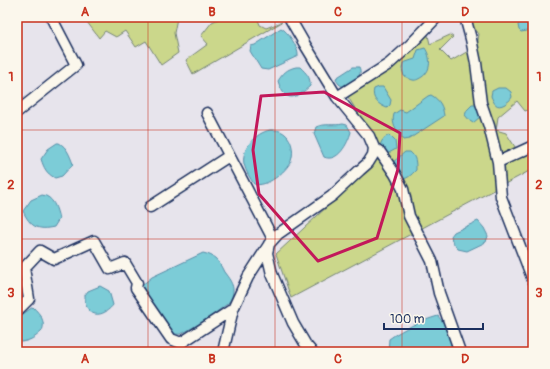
<svg xmlns="http://www.w3.org/2000/svg" width="550" height="369" font-family="Pangolin,sans-serif">
<style>
.green{fill:#cbd78b;stroke:#738374}
.water{fill:#7cccd7;stroke:#558da7}
.lines{fill:none;stroke-linecap:round;stroke-linejoin:round}
.minor-casing{stroke:#1b2f5e;stroke-width:13}
.minor{stroke:#fbf7ec;stroke-width:10}
.marked{fill:none;stroke:#c2185b;stroke-width:3;stroke-linejoin:round}
.grid{fill:none;stroke:#c8321e;stroke-width:1;stroke-opacity:0.55}
.neatline{fill:none;stroke:#c8321e;stroke-width:1.5}
.grid-label{font-size:13px;text-anchor:middle;font-weight:bold;fill:#c8321e}
</style>
<rect width="100%" height="100%" fill="#e7e4ec"/>
<filter id="ink" filterUnits="userSpaceOnUse"><feTurbulence type="fractalNoise" baseFrequency=".025" numOctaves="2"/><feDisplacementMap in="SourceGraphic" scale="8" xChannelSelector="R" yChannelSelector="G"/><feConvolveMatrix kernelMatrix="1 2 1 2 8 2 1 2 1" color-interpolation-filters="sRGB"/></filter>
<g filter="url(#ink)">
<path class="green" d="M95,17H179L177,18L174,33L178,53L161,65L146,41L136,47L125,31L116,37L105,31L99,38L87,22Z
M223,17H257L260,25L266,28L282,22L193,74L186,60L208,44L201,36L212,22Z
M466,17H533V108L525,111L517,101L498,117L496,130L506,133L519,153L533,150V169L291,298L276,254L344,191L376,142L348,97L385,69L427,31L430,44L450,35L453,37L440,50L451,61L477,46L479,34Z"/>
<path class="water" d="M524,17H533V28L527,31L521,32L519,30L518,25Z
M281,28C288,31 299,49 298,56L268,70L261,69L250,51L251,46L255,45Z
M425,48C431,57 432,70 422,77C420,78 416,81 413,80C411,80 407,77 404,76L402,69L403,63L415,59L418,50Z
M296,67H300C306,73 311,77 310,86C296,99 285,104 278,81C283,73 287,69 296,67Z
M353,67H359C364,77 352,82 345,87C340,86 337,83 336,78Z
M379,87H383L391,100L390,105L387,108C379,105 371,99 374,89Z
M498,88H506L511,92L512,97C510,101 508,101 505,104C496,109 494,103 491,96L492,91Z
M431,95C440,100 443,107 444,116L409,139L403,140C397,131 391,125 394,114L400,110L406,112L428,96Z
M472,105H475L481,112V116L473,123L470,121L465,115L467,110Z
M343,124L347,125L351,132C348,143 338,163 324,157L314,134L316,127C325,123 334,126 343,124Z
M270,130C273,130 277,130 280,131C291,135 295,150 291,161C286,172 266,188 254,184C250,178 246,172 244,164C241,148 256,133 270,130Z
M389,135L395,141L396,149L387,154L380,151C380,142 382,139 389,135Z
M57,143H59C67,147 70,156 73,164L62,176L55,178C46,173 44,168 41,159L48,149Z
M405,152H410C416,157 416,162 416,170C411,175 407,180 399,179L392,163Z
M42,195C53,196 57,209 59,219L54,227C37,231 30,226 23,211L31,200Z
M478,221L484,228L488,236L486,242L467,251L458,249L452,241L451,236L454,232Z
M203,253C216,256 218,260 224,272C228,277 234,285 233,291C233,295 231,299 229,302C224,308 186,333 180,334C175,335 172,332 169,329L143,291L141,286L152,277Z
M100,286L109,291L113,305C107,313 95,319 88,309C85,305 85,299 85,295L88,291Z
M33,307C40,314 46,321 42,331C36,337 30,341 21,342L17,337V318Z
M438,316C445,325 456,340 449,352H388L389,339C404,328 421,321 438,316Z"/>
<g class="lines">
<g class="minor-casing">
<path id="minor" d="M289,17L304,43L337,97L369,136L374,148L373,155L368,163L360,170L332,196L278,234L269,244L267,253L272,274L293,323L306,345L312,352
M465,17L471,39L476,63L481,103L489,126L498,162L501,197L533,280
M337,97L389,64L410,45L437,17
M17,112L76,65L51,17
M207,113L273,239
M374,148L380,152L395,174L403,189L409,216L432,261L439,293L460,352
M498,162L533,146
M150,207L229,156
M17,311L29,299L24,268L40,251L54,259L94,241L110,269L125,263L137,283L136,288L171,339L181,343L233,309
M223,352L233,309L248,277L268,246"/>
</g>
<use href="#minor" class="minor"/>
</g>
</g>
<path class="marked" d="M324,92L400,133L398,169L377,238L318,261L259,194L253,150L261,96Z"/>
<path class="grid" d="M148,17V352M275,17V352M402,17V352M17,130H533M17,239H533"/>
<rect width="550" height="369" fill="none" stroke="#fbf7ec" stroke-width="44"/>
<path d="M384 323v6h99v-6" fill="none" stroke="#1b2f5e" stroke-width="2"/>
<text x="390" y="323" font-size="12" fill="#1b2f5e" stroke="#fbf7ec" stroke-width="3" paint-order="stroke">100 m</text>
<rect x="22" y="22" width="506" height="325" class="neatline"/>
<g class="grid-label">
<text x="85" y="16">A</text>
<text x="212" y="16">B</text>
<text x="338" y="16">C</text>
<text x="465" y="16">D</text>
<text x="11" y="81">1</text>
<text x="539" y="81">1</text>
<text x="11" y="189">2</text>
<text x="539" y="189">2</text>
<text x="11" y="297">3</text>
<text x="539" y="297">3</text>
<text x="85" y="363">A</text>
<text x="212" y="363">B</text>
<text x="338" y="363">C</text>
<text x="465" y="363">D</text>
</g>
</svg>
